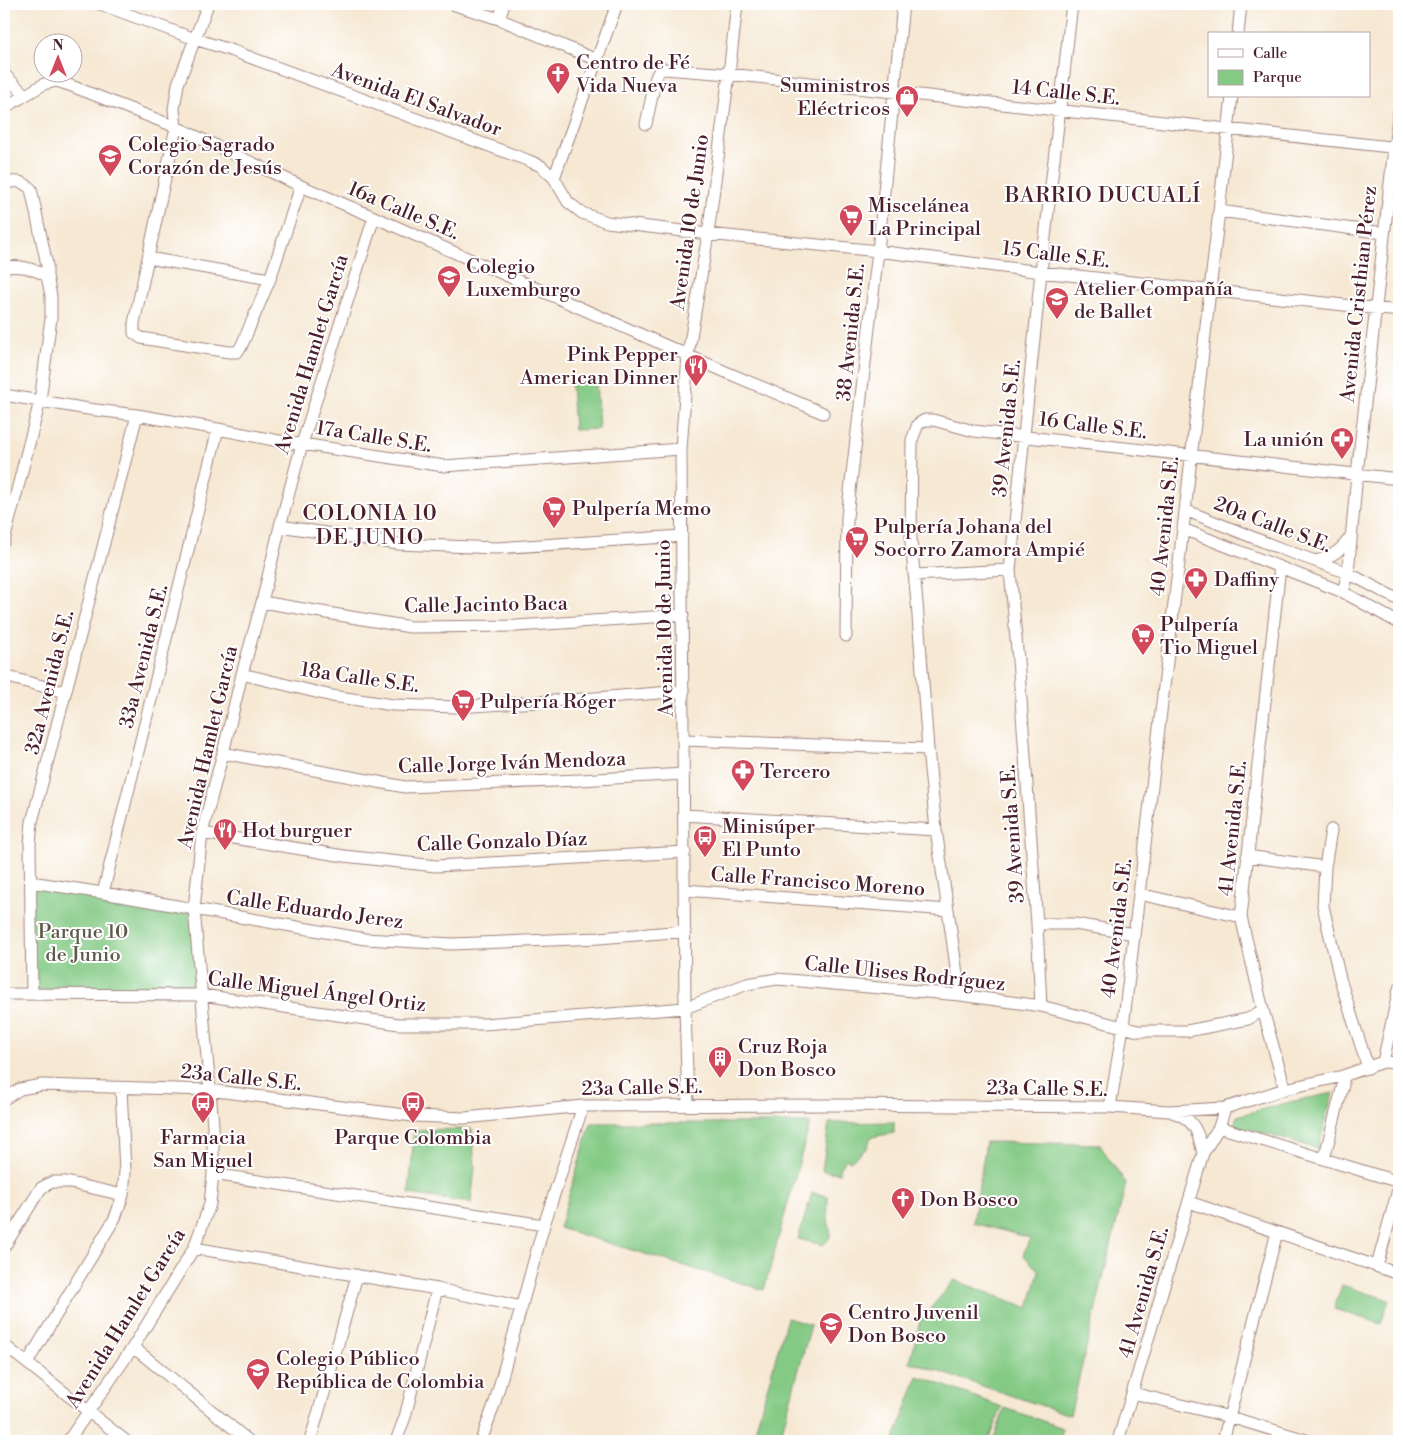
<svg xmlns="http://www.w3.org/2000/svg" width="1403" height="1445" font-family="'Libre Bodoni',serif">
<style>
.green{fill:#84ca85;stroke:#677458}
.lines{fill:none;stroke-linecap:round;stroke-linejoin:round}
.minor-casing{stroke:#a0847f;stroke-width:13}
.minor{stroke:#fff;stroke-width:11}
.labels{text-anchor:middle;stroke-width:4;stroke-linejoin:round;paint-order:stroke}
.poi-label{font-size:20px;fill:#4a1f2b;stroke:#fff;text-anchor:start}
.street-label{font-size:20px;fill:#4a1f2b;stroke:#fff}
.park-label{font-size:20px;fill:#5e5b4a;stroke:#fff}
.neighbourhood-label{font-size:21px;letter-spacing:1px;fill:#4a1f2b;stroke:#fff}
</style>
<rect width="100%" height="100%" fill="#fff"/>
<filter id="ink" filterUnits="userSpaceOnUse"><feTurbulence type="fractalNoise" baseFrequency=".02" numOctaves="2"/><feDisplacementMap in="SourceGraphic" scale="10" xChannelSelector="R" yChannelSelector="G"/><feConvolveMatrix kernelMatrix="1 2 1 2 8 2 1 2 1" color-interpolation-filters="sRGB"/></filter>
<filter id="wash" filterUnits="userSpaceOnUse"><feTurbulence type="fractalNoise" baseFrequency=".0096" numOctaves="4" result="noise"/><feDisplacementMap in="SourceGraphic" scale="20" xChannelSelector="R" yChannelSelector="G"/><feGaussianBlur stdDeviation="1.12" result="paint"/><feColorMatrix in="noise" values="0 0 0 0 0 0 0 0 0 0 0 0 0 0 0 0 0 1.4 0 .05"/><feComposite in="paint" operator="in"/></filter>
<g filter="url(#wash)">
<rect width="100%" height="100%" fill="#f6e8d3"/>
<path class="green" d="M596,382L599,429L574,430L571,384Z
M31,882L194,909L202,995L32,993Z
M1333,1093L1318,1149L1234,1125L1237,1116L1290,1102Z
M894,1122V1133L871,1137L867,1148L850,1161L846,1159L839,1169L841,1173L822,1171L829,1123Z
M591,1123H810L764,1290L559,1228Z
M472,1129L475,1168L471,1203L409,1194L414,1130Z
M986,1142L1099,1144L1126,1183L1070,1415L910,1362L920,1321L954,1280L1029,1308L1039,1271L1023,1255L1030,1238L973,1223Z
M812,1193L828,1196C828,1203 827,1211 828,1218C829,1230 835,1235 823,1245L798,1239Z
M1342,1285L1389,1300L1381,1324L1334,1309Z
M787,1318L811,1325L779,1441H752Z
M918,1376L1002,1407L989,1441H894Z
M1005,1408L1063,1428L1059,1441H993Z"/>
</g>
<g filter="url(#ink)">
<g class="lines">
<g class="minor-casing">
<path id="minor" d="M100,4L195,39L233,51L527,160L541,166L554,178L568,202L582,213L607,222L708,234L878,251L1041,272L1399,311
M208,4L178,84L174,109L176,127L134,323V333L141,338L229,352H237L241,347L270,279L301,186
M452,4L499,19L597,60
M499,19L504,4
M1238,34L1241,4
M4,74L25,95
M4,108L44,84L57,81L69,85L176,127L301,186L374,217L728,373L823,413
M646,124L656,77L659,71L664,69L729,74L1399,148
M554,178L617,4
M4,183C15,181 22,180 31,189L47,265V276L51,296V318L40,401L4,541
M1219,211L1384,233
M148,258L270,279
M4,267C21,265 31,268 47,276
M4,395L88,409L137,415L218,429L289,443L302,444L444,466L681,449
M1185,510L1279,548L1348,573L1399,600
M280,526L398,544L496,548L682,536
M1183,529L1343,592L1399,623
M1316,561C1332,557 1342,550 1351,536
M1280,567L1241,917L1263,1010L1285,1089
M914,575L1010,570
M1343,592L1348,573L1357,474L1394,148L1399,110
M262,602L410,627L516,626L683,615
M846,636L847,517L878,251L903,4
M242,674L332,696L393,705L457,707L583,699L684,691
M4,676L65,692
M684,740L928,749
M223,753L405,787L580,780L684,774
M684,815L936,830
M1331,830L1325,867L1323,906L1340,979L1368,1068
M202,833L344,856L436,866L685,852
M1247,856L1325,867
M31,882L103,893L365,939L452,944L599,938L685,931
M685,890L948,910
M103,893L218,429
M1139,894L1241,917
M1037,924H1075L1134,934
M32,993L30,844L32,822L137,415
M4,994L202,995L399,1024H484L685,1008L747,984L777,979L960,995L1041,1006L1138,1031H1187L1248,1019L1263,1010
M960,995L948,910L936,830L928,749L917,603L911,541L912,440L918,424L925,420H933L974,431L1399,479
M1041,1006L1037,924L1019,672L1010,570L1041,272L1072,4
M1383,1062L1399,989
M4,1099L20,1089L42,1085L209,1090L413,1116L465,1118L583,1106L832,1105L1110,1107L1169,1111L1225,1108L1285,1089L1343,1076L1383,1062L1399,1063
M688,1105L685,1008L681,449L688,355L708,234L729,74L737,4
M1110,1107L1123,1027L1183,529L1232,96
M1172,1112C1195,1119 1198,1132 1203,1153
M1219,1127L1399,1182
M1324,1159L1343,1085V1076
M213,1174L544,1225
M1189,1202L1399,1274
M4,1247L41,1188L52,1182H66L123,1195
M194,1248L437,1289L522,1307
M1377,1266L1399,1186
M4,1345L126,1441
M133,1347L249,1441
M27,1363L115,1218L123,1195L125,1172L121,1088
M1133,1393L1230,1417L1309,1441
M68,1441L133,1347L194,1248L210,1204L213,1174V1125L194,909L202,833L223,753L242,674L262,602L280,526L302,444L374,217
M310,1441L329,1376L357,1275
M396,1441L405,1417L437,1289
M481,1441L495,1402L544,1225L583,1106
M1118,1441L1203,1153L1219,1127L1225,1108
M1223,1441L1277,1232"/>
</g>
<use href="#minor" class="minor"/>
</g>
</g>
<defs>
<g id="church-pin" transform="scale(1.25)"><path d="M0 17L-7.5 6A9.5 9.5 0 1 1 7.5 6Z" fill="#d1495b" stroke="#fff"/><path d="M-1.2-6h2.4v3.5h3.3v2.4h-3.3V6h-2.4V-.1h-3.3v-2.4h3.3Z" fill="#fff"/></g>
<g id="shop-pin" transform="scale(1.25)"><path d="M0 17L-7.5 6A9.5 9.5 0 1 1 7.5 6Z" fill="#d1495b" stroke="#fff"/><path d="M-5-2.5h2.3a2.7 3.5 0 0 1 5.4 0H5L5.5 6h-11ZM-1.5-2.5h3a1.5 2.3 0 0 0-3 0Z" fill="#fff"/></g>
<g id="school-pin" transform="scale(1.25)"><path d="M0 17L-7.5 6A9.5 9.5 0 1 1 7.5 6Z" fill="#d1495b" stroke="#fff"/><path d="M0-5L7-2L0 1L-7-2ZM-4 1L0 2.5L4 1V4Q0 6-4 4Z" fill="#fff"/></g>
<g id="supermarket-pin" transform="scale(1.25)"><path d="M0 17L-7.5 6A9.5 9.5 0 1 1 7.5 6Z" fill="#d1495b" stroke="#fff"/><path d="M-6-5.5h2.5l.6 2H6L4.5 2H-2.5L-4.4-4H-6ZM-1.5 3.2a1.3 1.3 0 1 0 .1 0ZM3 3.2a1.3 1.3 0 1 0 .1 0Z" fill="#fff"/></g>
<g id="restaurant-pin" transform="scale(1.25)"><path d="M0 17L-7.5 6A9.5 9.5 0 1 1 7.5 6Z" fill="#d1495b" stroke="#fff"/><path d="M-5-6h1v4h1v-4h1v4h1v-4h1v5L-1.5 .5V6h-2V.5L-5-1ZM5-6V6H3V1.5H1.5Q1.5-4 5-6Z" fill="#fff"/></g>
<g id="pharmacy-pin" transform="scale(1.25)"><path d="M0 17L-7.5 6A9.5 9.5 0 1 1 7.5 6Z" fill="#d1495b" stroke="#fff"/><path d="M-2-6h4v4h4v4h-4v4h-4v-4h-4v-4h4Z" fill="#fff"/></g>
<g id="bus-pin" transform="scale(1.25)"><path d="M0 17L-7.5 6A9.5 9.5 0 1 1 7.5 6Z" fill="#d1495b" stroke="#fff"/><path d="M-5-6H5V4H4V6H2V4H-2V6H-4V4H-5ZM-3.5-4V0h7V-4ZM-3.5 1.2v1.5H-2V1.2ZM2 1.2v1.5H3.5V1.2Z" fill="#fff"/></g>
<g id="building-pin" transform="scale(1.25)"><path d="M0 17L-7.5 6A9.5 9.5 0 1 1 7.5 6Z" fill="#d1495b" stroke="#fff"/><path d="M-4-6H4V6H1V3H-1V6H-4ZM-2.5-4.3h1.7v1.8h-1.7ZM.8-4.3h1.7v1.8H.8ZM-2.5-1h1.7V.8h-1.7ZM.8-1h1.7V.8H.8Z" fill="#fff"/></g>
</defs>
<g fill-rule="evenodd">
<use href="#church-pin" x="558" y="74"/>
<use href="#shop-pin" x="907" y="97"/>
<use href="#school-pin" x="110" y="156"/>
<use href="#supermarket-pin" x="851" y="216"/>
<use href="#school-pin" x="449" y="277"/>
<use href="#school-pin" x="1057" y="299"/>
<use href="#restaurant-pin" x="696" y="366"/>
<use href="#pharmacy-pin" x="1342" y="439"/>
<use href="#supermarket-pin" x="554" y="508"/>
<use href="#supermarket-pin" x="857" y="538"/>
<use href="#pharmacy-pin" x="1196" y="579"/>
<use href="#supermarket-pin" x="1143" y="635"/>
<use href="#supermarket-pin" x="463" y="701"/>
<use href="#pharmacy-pin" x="743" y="771"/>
<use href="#restaurant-pin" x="225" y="830"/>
<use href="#bus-pin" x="705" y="837"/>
<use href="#building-pin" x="720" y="1058"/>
<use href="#bus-pin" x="203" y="1103"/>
<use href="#bus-pin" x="413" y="1103"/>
<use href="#church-pin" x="903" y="1199"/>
<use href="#school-pin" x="831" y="1324"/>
<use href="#school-pin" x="258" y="1370"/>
</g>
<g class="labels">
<g class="poi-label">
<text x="576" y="69">Centro de Fé<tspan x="576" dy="23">Vida Nueva</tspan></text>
<text x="890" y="92" text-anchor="end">Suministros<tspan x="890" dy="23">Eléctricos</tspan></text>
<text x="128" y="151">Colegio Sagrado<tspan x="128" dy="23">Corazón de Jesús</tspan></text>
<text x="868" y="212">Miscelánea<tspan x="868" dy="23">La Principal</tspan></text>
<text x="466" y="273">Colegio<tspan x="466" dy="23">Luxemburgo</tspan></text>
<text x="1074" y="295">Atelier Compañía<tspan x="1074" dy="23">de Ballet</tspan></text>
<text x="678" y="361" text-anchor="end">Pink Pepper<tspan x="678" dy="23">American Dinner</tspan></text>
<text x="1324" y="446" text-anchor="end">La unión</text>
<text x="572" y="515">Pulpería Memo</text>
<text x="874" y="533">Pulpería Johana del<tspan x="874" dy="23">Socorro Zamora Ampié</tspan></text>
<text x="1214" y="586">Daffiny</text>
<text x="1160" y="631">Pulpería<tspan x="1160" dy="23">Tio Miguel</tspan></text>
<text x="480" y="708">Pulpería Róger</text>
<text x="760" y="778">Tercero</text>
<text x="722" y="833">Minisúper<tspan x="722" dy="23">El Punto</tspan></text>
<text x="242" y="837">Hot burguer</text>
<text x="738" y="1053">Cruz Roja<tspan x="738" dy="23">Don Bosco</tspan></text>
<text x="203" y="1144" text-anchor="middle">Farmacia<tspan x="203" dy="23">San Miguel</tspan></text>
<text x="413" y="1144" text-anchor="middle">Parque Colombia</text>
<text x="920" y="1206">Don Bosco</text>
<text x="848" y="1319">Centro Juvenil<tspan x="848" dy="23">Don Bosco</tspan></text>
<text x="276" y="1365">Colegio Público<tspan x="276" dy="23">República de Colombia</tspan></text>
</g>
<g class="street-label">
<text transform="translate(1066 92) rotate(6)" y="7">14 Calle S.E.</text>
<text transform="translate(417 99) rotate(20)" y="7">Avenida El Salvador</text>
<text transform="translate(404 210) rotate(23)" y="7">16a Calle S.E.</text>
<text transform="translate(689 222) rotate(-82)" y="7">Avenida 10 de Junio</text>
<text transform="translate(1056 254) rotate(7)" y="7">15 Calle S.E.</text>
<text transform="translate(1358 294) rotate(-84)" y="7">Avenida Cristhian Pérez</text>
<text transform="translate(850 332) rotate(-84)" y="7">38 Avenida S.E.</text>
<text transform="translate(311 354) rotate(-73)" y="7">Avenida Hamlet García</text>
<text transform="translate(1093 425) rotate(7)" y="7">16 Calle S.E.</text>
<text transform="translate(1006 428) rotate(-84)" y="7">39 Avenida S.E.</text>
<text transform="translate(374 436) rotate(9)" y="7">17a Calle S.E.</text>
<text transform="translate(1273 524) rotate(21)" y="7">20a Calle S.E.</text>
<text transform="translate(1164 526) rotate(-84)" y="7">40 Avenida S.E.</text>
<text transform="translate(486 604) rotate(-1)" y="7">Calle Jacinto Baca</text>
<text transform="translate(664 628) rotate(-91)" y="7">Avenida 10 de Junio</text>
<text transform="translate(143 656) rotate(-76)" y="7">33a Avenida S.E.</text>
<text transform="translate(360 677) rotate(8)" y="7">18a Calle S.E.</text>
<text transform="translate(49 682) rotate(-76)" y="7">32a Avenida S.E.</text>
<text transform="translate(207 747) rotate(-77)" y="7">Avenida Hamlet García</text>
<text transform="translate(512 762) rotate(-2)" y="7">Calle Jorge Iván Mendoza</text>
<text transform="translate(1232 828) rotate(-84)" y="7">41 Avenida S.E.</text>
<text transform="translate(1012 834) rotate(-94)" y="7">39 Avenida S.E.</text>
<text transform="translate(502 841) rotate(-2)" y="7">Calle Gonzalo Díaz</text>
<text transform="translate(818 881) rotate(4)" y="7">Calle Francisco Moreno</text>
<text transform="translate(315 909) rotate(8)" y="7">Calle Eduardo Jerez</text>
<text transform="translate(1116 928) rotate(-83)" y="7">40 Avenida S.E.</text>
<text transform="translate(905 973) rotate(6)" y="7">Calle Ulises Rodríguez</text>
<text transform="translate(317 991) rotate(7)" y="7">Calle Miguel Ángel Ortiz</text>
<text transform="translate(241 1077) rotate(6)" y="7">23a Calle S.E.</text>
<text transform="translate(642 1087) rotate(-1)" y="7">23a Calle S.E.</text>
<text transform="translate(1047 1088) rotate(1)" y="7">23a Calle S.E.</text>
<text transform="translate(1143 1292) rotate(-74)" y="7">41 Avenida S.E.</text>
<text transform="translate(125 1318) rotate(-58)" y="7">Avenida Hamlet García</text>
</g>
<g class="park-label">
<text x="83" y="938">Parque 10<tspan x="83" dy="23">de Junio</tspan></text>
</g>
<g class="neighbourhood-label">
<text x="1103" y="202">BARRIO DUCUALÍ</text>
<text x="370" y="520">COLONIA 10<tspan x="370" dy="24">DE JUNIO</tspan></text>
</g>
</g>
<rect width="1403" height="1445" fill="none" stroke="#fff" stroke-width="20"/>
<rect x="1208" y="32" width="162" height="65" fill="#ffffff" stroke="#b7a5aa"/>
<rect x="1218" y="49" width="25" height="8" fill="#ffffff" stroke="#b7a5aa"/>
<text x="1253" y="58" font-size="15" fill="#4a1f2b">Calle</text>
<rect x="1218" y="70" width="25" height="15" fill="#84ca85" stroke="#b7a5aa"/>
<text x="1253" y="82" font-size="15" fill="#4a1f2b">Parque</text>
<g transform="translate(58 58)"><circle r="24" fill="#ffffff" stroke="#b7a5aa"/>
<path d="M0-4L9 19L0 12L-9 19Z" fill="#d1495b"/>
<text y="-8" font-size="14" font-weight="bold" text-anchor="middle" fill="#4a1f2b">N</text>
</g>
</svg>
